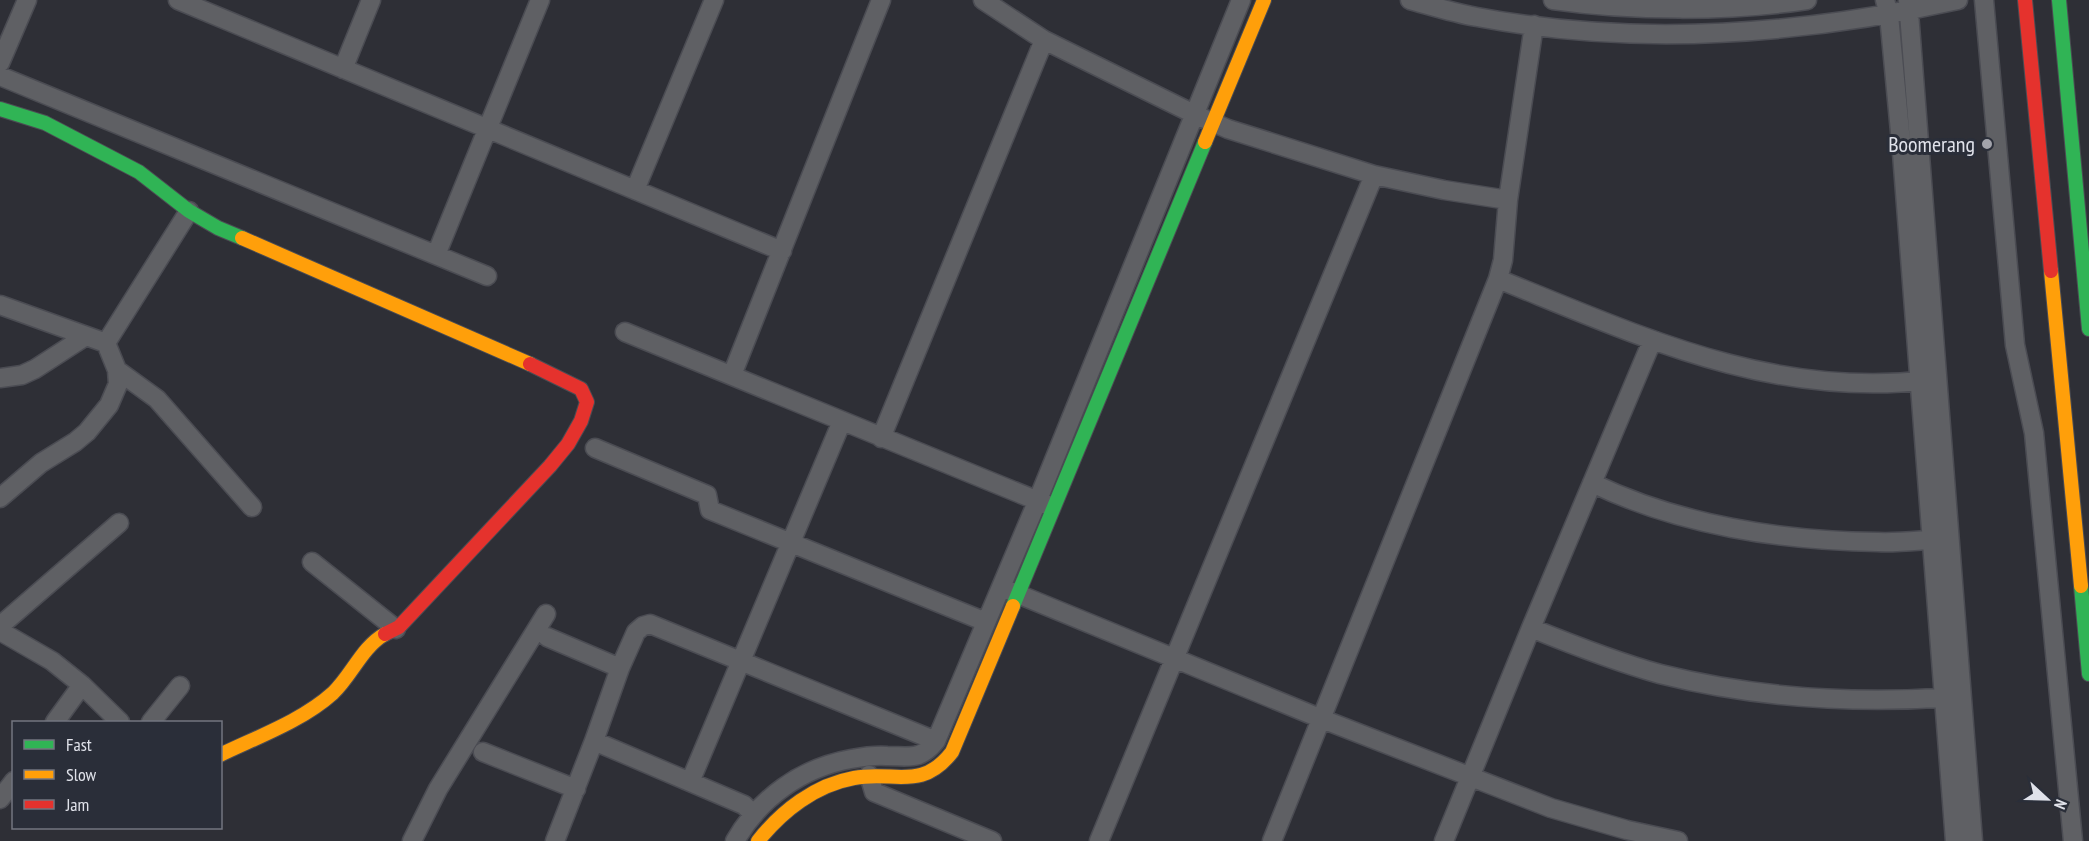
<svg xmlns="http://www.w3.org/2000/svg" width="2089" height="841" font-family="'PT Sans Narrow',sans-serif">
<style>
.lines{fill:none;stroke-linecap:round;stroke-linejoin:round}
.street-casing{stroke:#4b4c53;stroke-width:21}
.fast-casing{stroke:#4b4c53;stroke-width:16}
.slow-casing{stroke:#4b4c53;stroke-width:16}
.jam-casing{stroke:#4b4c53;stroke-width:16}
.street{stroke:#5f6064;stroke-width:18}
.fast{stroke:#30b455;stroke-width:14}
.slow{stroke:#ff9f0a;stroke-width:14}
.jam{stroke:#e5322d;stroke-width:14}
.poi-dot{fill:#a2a3ab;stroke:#2a2e39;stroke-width:2}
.labels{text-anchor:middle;stroke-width:6;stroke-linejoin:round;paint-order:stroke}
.poi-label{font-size:22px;fill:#e0e2ea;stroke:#2a2e39;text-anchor:end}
</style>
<rect width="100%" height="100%" fill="#2e2f36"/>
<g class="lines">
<g class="street-casing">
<path id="street" d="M178,0L782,251
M983,0L1044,40L1196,115L1228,129L1374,175L1444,190L1508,200
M1410,0C1432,6 1454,13 1477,17C1636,47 1801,35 1958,0
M1553,0C1630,11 1729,12 1807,0
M1885,0L1889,15L1902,153L1955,841
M1908,0L1973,841
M1984,0L2015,345L2034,433L2073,841
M0,63L27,0
M343,69L371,0
M0,76L487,276
M635,190L714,0
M436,255L540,0
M1498,279C1640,336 1772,399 1929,380
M0,305L106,343L117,370L118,384L109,405L87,432L75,442L41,463L0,498
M625,332L1048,505
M106,343L189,211
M117,370L157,399L252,507
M732,375L881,0
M0,378L22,375L35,369L86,336
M881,438L1044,40
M595,448L707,495L710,510L986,622
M1592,483C1679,525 1782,541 1878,542C1899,543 1921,540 1942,539
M312,562L396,629
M1008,590L1322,719L1551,808L1627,830L1678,841
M0,626L119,523
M1531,628C1573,645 1616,662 1660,674C1756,698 1856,704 1954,697
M0,631L52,661L82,685L120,722
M547,637L620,668
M55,722L82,685
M151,722L180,686
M594,741L620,668L636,632L643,626L650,624L936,741
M483,752L576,789
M869,775L874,792L992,841
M690,782L842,421
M0,799L14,781
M412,841L438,789L546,614
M555,841L594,741L744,805L753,814
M735,841C760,798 801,768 851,759C862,757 876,755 887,756C910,756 920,761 936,741L1037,502L1241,0
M1099,841L1374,175
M1272,841L1498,279L1503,260L1508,200L1534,25
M1444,841L1531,628L1652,341"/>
</g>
<g class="fast-casing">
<path id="fast" d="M2059,0L2089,329
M0,109L45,123L139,172L189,211L218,228L242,238
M2081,586L2089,674
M1013,606L1205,142"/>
</g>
<g class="slow-casing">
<path id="slow" d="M1205,142L1264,0
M242,238L530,364
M2051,271L2081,586
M220,755C257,737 302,721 333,693C352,675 362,647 385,634
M758,841C782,811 815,785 854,778C894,770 921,792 952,752L1013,606"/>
</g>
<g class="jam-casing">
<path id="jam" d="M2025,0L2051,271
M385,634L399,627L550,466L568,444L581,421L587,402L581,389L530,364"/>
</g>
<use href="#street" class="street"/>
<use href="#fast" class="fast"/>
<use href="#slow" class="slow"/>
<use href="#jam" class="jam"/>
</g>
<circle class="poi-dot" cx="1987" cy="144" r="6"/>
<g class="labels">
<g class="poi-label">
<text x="1975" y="152">Boomerang</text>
</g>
</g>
<rect x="12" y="721" width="210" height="108" fill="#2a2e39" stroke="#737680" stroke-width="1.5"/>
<rect x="24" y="740" width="30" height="9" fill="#30b455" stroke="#737680" stroke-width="1.5"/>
<text x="66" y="751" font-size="18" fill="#e0e2ea">Fast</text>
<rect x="24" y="770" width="30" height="9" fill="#ff9f0a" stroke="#737680" stroke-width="1.5"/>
<text x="66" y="781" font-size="18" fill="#e0e2ea">Slow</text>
<rect x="24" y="800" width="30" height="9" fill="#e5322d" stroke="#737680" stroke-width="1.5"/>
<text x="66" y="811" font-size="18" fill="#e0e2ea">Jam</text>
<g transform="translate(2047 799) rotate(112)" stroke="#2a2e39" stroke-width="4.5" paint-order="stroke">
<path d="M0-4.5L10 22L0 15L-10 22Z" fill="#e0e2ea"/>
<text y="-9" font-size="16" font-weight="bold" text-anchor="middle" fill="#e0e2ea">N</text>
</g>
</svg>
